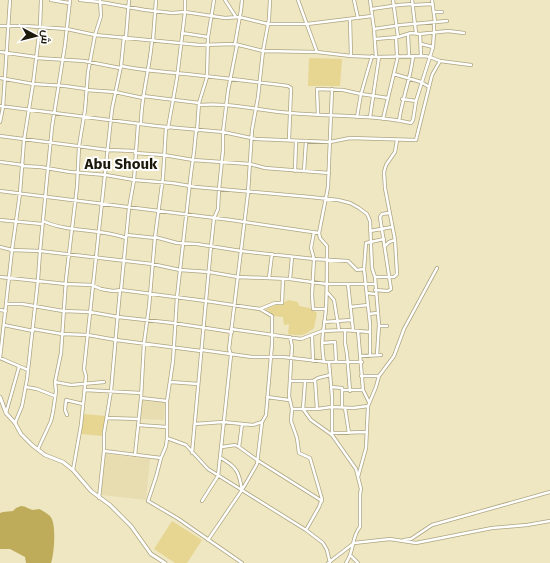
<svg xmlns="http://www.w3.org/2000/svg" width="550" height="563" font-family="'Fira Sans',Cairo,sans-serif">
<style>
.built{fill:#e8ddb1}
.green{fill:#e6d691}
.water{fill:#bfac5b}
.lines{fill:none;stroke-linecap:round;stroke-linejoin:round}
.minor-casing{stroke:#ada582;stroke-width:4}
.tertiary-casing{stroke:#ada582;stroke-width:4.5}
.minor{stroke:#fff;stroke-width:2.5}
.tertiary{stroke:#fff;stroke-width:3}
.labels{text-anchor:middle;stroke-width:4;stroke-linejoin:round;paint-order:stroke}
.district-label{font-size:15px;font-weight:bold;fill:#1c190b;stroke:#fff}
</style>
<rect width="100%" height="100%" fill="#efe7c2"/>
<path class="built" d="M142,401L165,402L164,420L141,419Z
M105,454L150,459L146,500L101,495Z"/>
<path class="green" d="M309,58L342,59L340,86H308Z
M289,300L298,302L299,306L310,308L317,313L314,328C304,336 301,336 288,334L289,324L284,325L283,317L274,316L266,309Z
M84,414L106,416L103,436L81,434Z
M172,521L202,540L187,563H175L154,549Z"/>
<path class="water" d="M21,506C26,506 28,509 33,510C35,510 37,509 39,509C42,510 48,514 50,516C57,523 54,555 51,563H26L25,557L10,549H0V513L3,512L13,511L16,508Z"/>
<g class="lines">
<g class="minor-casing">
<path id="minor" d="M51,0L69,3
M80,0L100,2L145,10L172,13L185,12L225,18L239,17L268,24H307L372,16
M225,0L236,17
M298,0L317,52
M354,0L358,18
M370,0L374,29L376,57
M393,0L398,37
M412,0L416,33
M432,0L435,22
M413,5L432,4
M372,9L399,5L412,4L413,5
M434,12H442
M350,19L351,56
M0,26H26L67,29L95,35L200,45L235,44L263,51L317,52L351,56L376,57L424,56L430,57L440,61L471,65
M374,29L401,25L447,21
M182,33L208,37
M420,34L421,56
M408,35L409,56
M126,37L129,0
M396,37L397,56
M375,39L398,37L411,33L420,34L448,31L464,33
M153,40L156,0
M235,44L241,10L242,0
M421,44L433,47
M0,52L36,57
M36,58L84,61L120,68
M121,66C139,70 157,71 176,73C213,77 251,81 288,86L291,88L289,140
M394,74L421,82L429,87
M0,78L33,84L65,86L86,89
M86,90L115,92L143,98
M143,96L199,103
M402,99L416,101
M199,105C229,102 261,111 291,113C331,117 371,114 411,123L413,120L416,101L433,47L434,32V22
M0,106L156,126L223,132L256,139L330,142L350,138L416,140L432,75L440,61
M318,115L317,89L343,90L361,94L388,98
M357,117L361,94L372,56
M370,117L379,57
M383,119L398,56
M399,121C402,99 411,78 413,56
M0,122L3,107L10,0
M141,124C141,95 150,69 152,40
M168,128L177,78L185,12V0
M196,131L194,152L191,173L177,297L173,361L167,401V438L166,446L161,458L156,477L148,501L177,518L242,563
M197,131L199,103L207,77L208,37L214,0
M0,136L108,150L135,151
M135,153L164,155L193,160L250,164L265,168L329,173
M0,162L23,165
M22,166L40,167L70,172L106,175L134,180L172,183L196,187L310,197L338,200L350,203L359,208L367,214L370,221L372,268L375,277L379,325L377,355
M295,171L296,141
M304,171L306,141
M0,191L231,220L319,233
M0,220L42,224
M43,221C69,233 99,228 126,238
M370,231L392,227
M314,232L311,248L314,259L312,295L313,309H326
M127,235L155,238
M155,237L177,243L197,244L241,251L314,259L348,261L357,270L364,269
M385,246L389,242L395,240
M0,247L12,250L40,251L152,264L180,270L209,272L238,277L290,279L326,284H375
M0,277L66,284L92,285L101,289L113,291L121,290L206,301L260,309L272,316V344L266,415L262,422L257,464L242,490L208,540
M375,277H394L397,274L395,240L385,188L384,172L386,165L395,152L397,140
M269,278L272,254
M290,279L292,257
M348,284L353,330
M121,290L129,208L134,180L138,124
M375,290L388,291L391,289L380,217L382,214L389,213
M327,292L334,300L339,330
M367,293L375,294
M7,304H22L63,311L90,312L118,317L173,323L232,332
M350,307L368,305
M260,309L275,303H282L283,279
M0,310L6,311
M369,314L377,313
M324,322L351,320
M4,325L33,331
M379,326H387
M33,329L62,334L88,335L116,340L201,351
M231,329L301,339L322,331L345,330L370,332
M345,330V343L347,354L350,391
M358,331L363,390L369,402
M312,335L313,361
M290,337L292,346L289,396L292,409L291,421L297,438L299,453L310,458L322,499L319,507L306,530
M322,343L335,342L336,362
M202,350L252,357H283L327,362H362
M361,356L381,355
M370,356V324L364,269L366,243L384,239
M324,362C320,341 324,329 326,309C327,288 327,267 327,246L320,238L319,233L328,187L332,89
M329,362L332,397V435L356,469L361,489L360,494V527C351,537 355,550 346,563
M28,370L0,358L12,250L20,193L24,140L33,84L40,27L41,0
M361,376H379
M315,380L317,409
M291,381H313L318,378L330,375
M55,382L71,385L104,382
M171,382L198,384
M305,382L303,409L311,420L332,435
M26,387L37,389L55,396
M331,387L342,388V407
M85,390L141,393
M343,390H363
M267,397L289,400
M141,398L167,401
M345,408L349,433
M292,409H317L332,407L353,408L368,406
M6,413L19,367
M67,415L65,410L66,400L83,404
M107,418L139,419
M15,423L22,406L27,379L38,280L40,251L52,127L65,45L70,0
M195,424L223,422L253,425L262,422
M138,425L167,427
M332,433L367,432
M167,438L186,445L208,469L306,530L323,543L327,550L330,563
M222,447L235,445L239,447L257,460L322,501
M239,447L242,424
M38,449L51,421L53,412L56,391L55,382L61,353L66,279L77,187L79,146L85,110L88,72L95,35L101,16L100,0
M104,451L161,458
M192,453L211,246L214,218L218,209L219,189L223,150V132L228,91L237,45
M135,455L141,398L144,343L149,307L155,237L163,177L166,127
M221,458C237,467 239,472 242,490
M73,470L81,425L86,376L84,369L112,109L121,66L124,37
M358,477L366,448L368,406L376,387L379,376L394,356L404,329L437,268
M99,498L104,451V433L111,391L120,290
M202,501L218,476L231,355L229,349L248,193L252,130L258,97L263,51L269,19L270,0
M404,540L411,539L432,525L550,492
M351,556L358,563
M328,563L354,543L390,539L416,543L492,528L527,525L550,521"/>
</g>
<g class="tertiary-casing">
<path id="tertiary" d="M0,397L6,413L15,423L21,434L32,445L45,455L63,462L73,470L91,491L110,505L131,526L151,554L165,563"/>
</g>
<use href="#minor" class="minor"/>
<use href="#tertiary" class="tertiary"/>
</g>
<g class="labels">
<g class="district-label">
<text x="121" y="169">Abu Shouk</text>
</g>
</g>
<g transform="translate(36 36) rotate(97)" stroke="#ffffff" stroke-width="3" paint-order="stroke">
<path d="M0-3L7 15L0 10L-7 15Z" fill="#1c190b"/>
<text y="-6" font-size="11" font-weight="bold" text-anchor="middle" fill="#1c190b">ش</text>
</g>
</svg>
